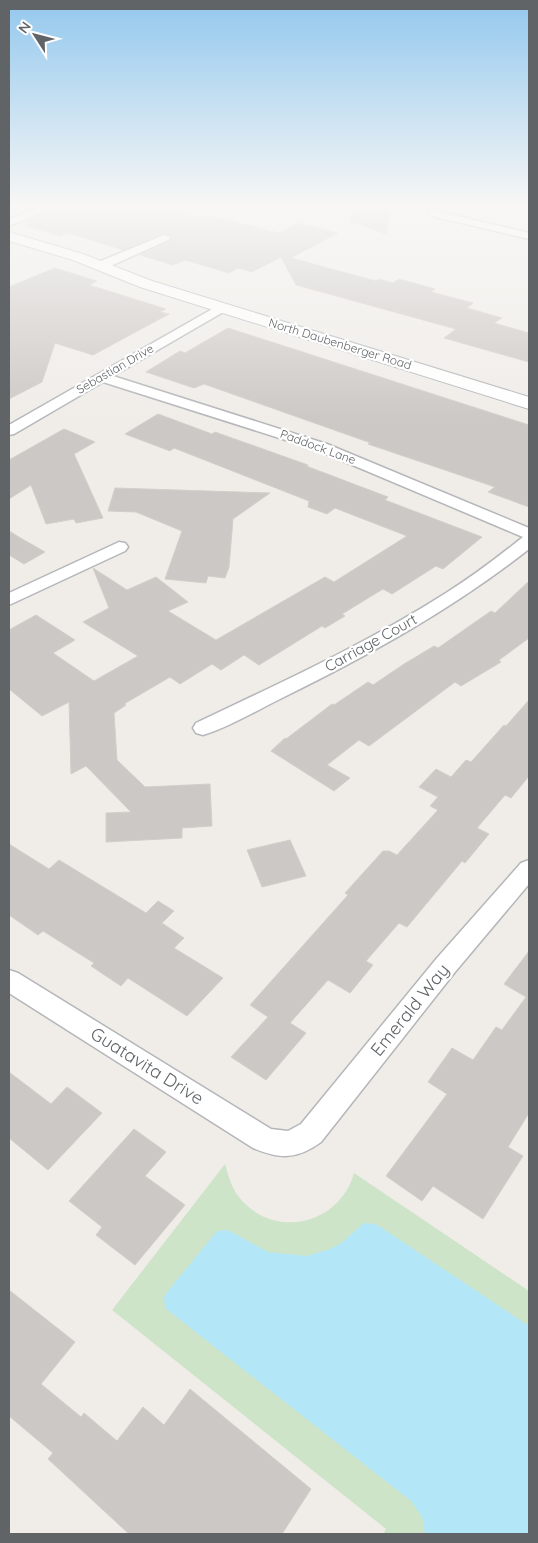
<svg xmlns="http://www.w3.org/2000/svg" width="538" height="1543" font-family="Quicksand,sans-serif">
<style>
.green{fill:#cee4c9}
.water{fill:#b3e6f6}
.building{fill:#ccc8c5;stroke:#d4cec8}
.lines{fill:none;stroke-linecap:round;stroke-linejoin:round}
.street-casing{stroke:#b4b6b9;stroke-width:3}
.secondary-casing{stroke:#b3b6b9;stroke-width:2}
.street{fill:#fff;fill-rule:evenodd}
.secondary{fill:#fff;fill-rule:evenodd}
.labels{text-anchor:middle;stroke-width:4.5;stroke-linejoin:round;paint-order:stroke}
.far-street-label{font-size:12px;fill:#606467;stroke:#fff}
.street-label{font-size:15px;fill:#606467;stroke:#fff}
.near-street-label{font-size:18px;fill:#606467;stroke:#fff}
</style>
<rect width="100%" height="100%" fill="#f0ede9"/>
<path class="green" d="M225,1164C228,1174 231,1185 236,1193C269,1241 339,1227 354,1173L529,1291V1534H383L386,1529L112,1310Z"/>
<path class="water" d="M364,1223L374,1224L379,1226L529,1326V1534H425L422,1517L411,1501L165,1308L164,1297L168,1291L217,1231L228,1230L268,1252L307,1256L330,1249L341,1243Z"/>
<path class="building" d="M64,204H149L205,218L210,216L279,233L299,223L338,233L291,258L376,281L379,279L393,283L399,279L435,289L431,292L473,303L467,308L502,318L494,323L529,333V362L444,338L456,329L296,285L281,257L252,272L238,268L229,273L185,260L173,265L140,255L169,241L171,237L164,233L123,250L69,233L60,236L26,226L27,221Z
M355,204L391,205L386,234L350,221Z
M55,268L97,281L89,285L166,309L160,312L169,314L93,355L55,343L42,382L9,399V287Z
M228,328L529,425V507L488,492L495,487L368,444L371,443L204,384L194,388L146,372L180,351L185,353Z
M158,414L212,434L215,432L308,465L306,466L388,497L385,500L482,537L443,569L436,566L392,594L383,589L342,614L345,616L325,628L322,626L259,665L244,655L221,670L212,664L180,684L170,677L124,704L126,705L114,713L117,760L145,787L210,784L212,826L182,828V838L106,842V813L131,812L86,766L71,774L69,702L42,716L9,689V630L36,615L75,640L53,653L94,681L138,656L83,622L109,608L93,568L127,590L156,577L188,602L168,611L216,640L325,577L334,582L407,536L335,508L327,514L308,507L309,501L174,448L170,451L125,434Z
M64,429L95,442L74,454L103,518L76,523L74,519L46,524L31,485L9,499V460Z
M115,488L270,493L233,519L229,567L225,578L208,576L206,583L165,579L182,531L136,512L108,511Z
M9,531L24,540L45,552L24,564L9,555Z
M529,581V638L499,660L501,662L461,686L455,682L369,746L359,740L327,765L350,778L334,791L271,751L285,738L286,739L332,704L334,705L368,682L373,685L404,664L434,646L438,648L491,611L495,613Z
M529,700V776L511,798L505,795L477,828L489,834L465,863L462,861L407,927L399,923L366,961L373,965L350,993L328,980L290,1023L306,1033L266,1080L231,1057L268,1017L250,1005L348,895L345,893L383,851H389L397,855L438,810L430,806L438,797L419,787L436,769L451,777L466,760L471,762L504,725L506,726Z
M290,840L306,876L262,887L247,850Z
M9,844L49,869L59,860L146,913L158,901L174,911L162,923L184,938L174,948L223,978L187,1016L128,978L121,986L91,966L94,963L43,931L38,935L9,915Z
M529,951V1113L508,1147L523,1156L483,1219L433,1186L422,1201L386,1176L447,1094L428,1082L452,1048L473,1060L496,1027L502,1030L526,997L504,984Z
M9,1072L51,1104L67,1087L102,1113L48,1170L9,1138Z
M134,1129L166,1152L145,1176L185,1205L135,1265L96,1235L102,1227L69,1201Z
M9,1290L75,1342L41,1384L81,1417L84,1413L117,1441L143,1407L164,1425L190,1389L311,1489L282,1534H129L48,1459L53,1453L9,1416Z"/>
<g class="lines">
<g class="street-casing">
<path id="street" d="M48,204H62L9,226V219Z
M432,210L529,233V239L428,215L427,213L428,211Z
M164,235L168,236L170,238L168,240L104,269L100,270L94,266L96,263Z
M221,304L227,308L225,311L113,376L327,444L529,528V549C453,609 369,655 282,698C257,710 230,727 203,735L196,733L193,728L196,723C280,683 366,644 446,593C473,576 498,557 523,537L317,450L103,382L14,434L9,435V425Z
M119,542L125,543L128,547L125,551L9,605V593Z
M529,860V884L455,972L321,1142C296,1160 280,1159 253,1148L9,993V970L18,973L271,1129L288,1131L301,1124L437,958L521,863Z"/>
</g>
<g class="secondary-casing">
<path id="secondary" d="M9,232L83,254L152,281L529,397V409L140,287L73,260L9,241Z"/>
</g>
<use href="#street" class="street"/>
<use href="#secondary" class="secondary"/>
</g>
<linearGradient id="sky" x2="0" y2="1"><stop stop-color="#93c8ee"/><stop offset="0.49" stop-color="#f8f7f5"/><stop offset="1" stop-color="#f8f7f5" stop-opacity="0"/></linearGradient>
<rect width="538" height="420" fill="url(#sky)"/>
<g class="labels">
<g class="far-street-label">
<text transform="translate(340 344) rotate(17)" y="4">North Daubenberger Road</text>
<text transform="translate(115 369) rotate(-30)" y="4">Sebastian Drive</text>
<text transform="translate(318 447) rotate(20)" y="4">Paddock Lane</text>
</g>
<g class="street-label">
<text transform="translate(371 643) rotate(-29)" y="5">Carriage Court</text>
</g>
<g class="near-street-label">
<text transform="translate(410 1010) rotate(-51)" y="6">Emerald Way</text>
<text transform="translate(147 1066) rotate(32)" y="6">Guatavita Drive</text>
</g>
</g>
<rect width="538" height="1543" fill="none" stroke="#606467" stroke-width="20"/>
<g transform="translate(35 35) rotate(306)" stroke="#ffffff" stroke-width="4" paint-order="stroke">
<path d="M0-4L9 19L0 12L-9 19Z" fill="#606467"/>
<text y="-8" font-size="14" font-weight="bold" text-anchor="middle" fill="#606467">N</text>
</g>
</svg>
